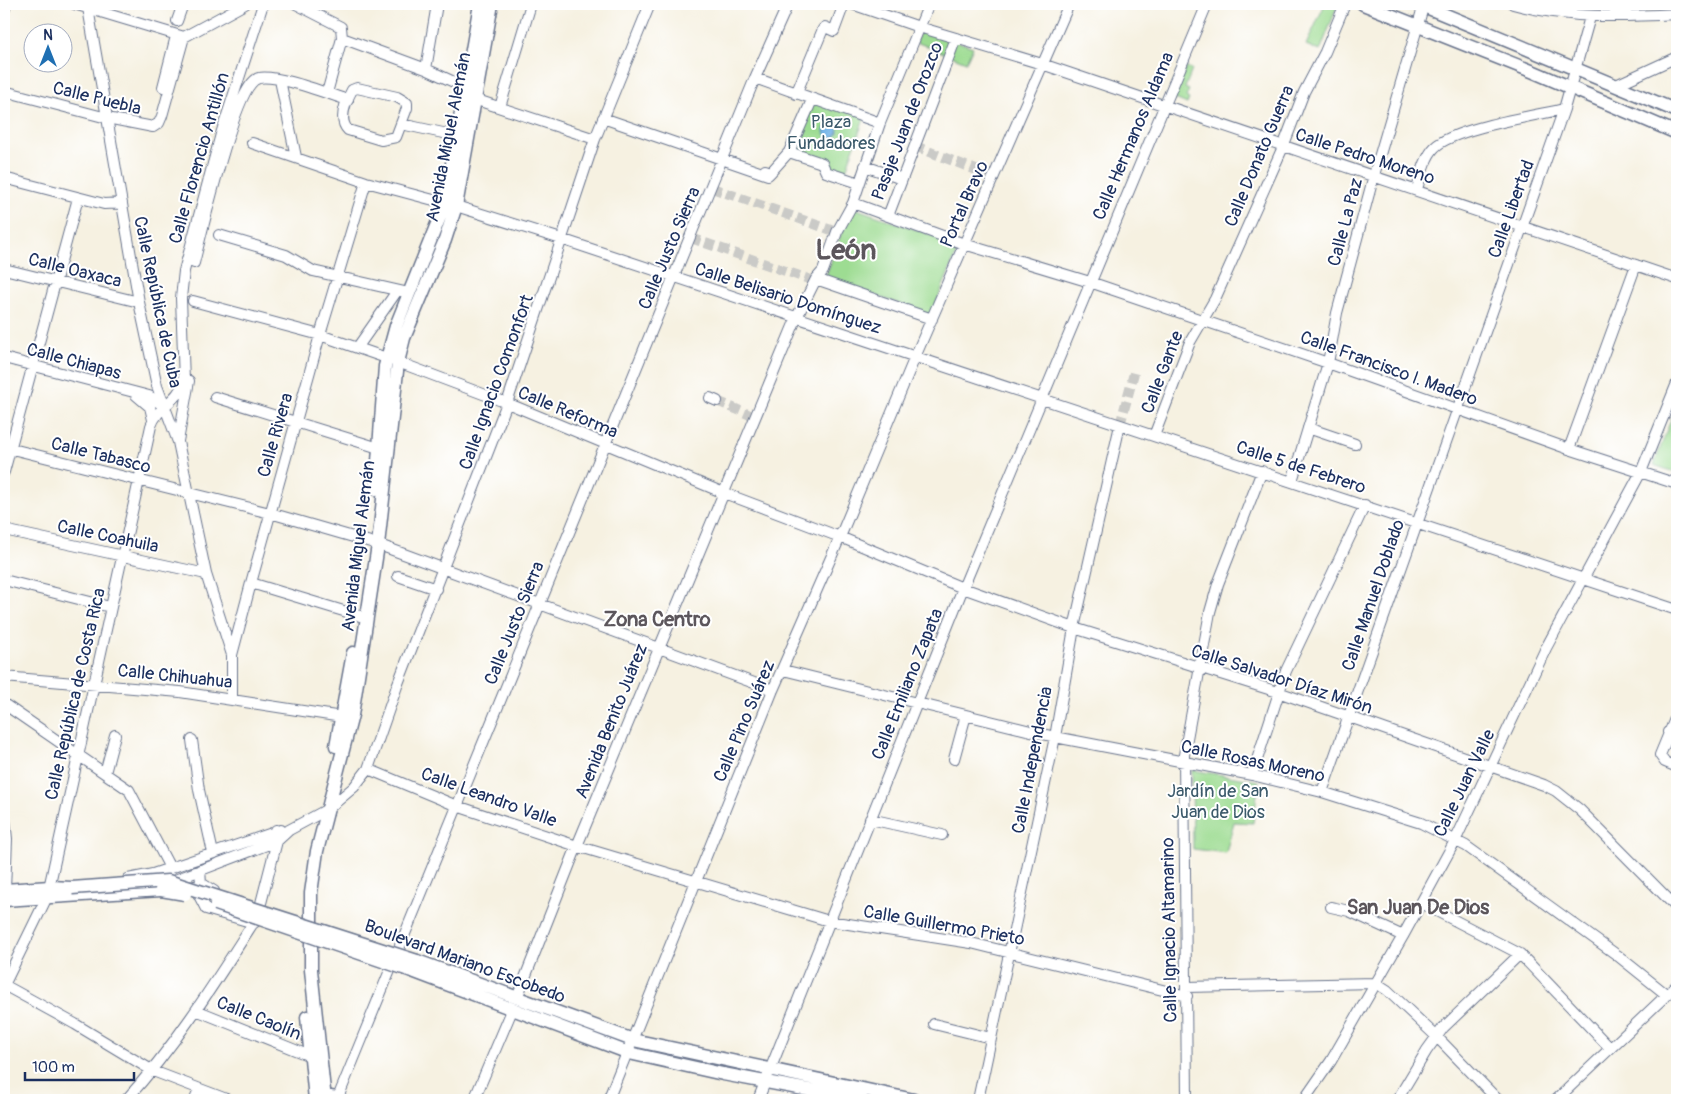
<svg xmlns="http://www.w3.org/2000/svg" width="1681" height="1104" font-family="Pangolin,sans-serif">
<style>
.green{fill:#9ddc92;stroke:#5c8678}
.water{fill:#72b3e7;stroke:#4671a2}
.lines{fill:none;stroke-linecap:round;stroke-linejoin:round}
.minor-tunnel{stroke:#cacac7;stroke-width:10;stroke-dasharray:10 5;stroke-linecap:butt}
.minor-casing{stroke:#68738c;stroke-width:12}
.major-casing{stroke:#68738c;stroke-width:15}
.minor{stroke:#fff;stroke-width:10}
.major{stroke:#fff;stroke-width:12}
.major-bridge-casing{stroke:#68738c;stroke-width:15;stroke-linecap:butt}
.major-bridge{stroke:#fff;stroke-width:12}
.labels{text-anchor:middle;stroke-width:4;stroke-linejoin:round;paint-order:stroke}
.street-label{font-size:18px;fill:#1b2f5e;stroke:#fff}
.park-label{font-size:18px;fill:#3c5a6b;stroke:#fff}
.quarter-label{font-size:20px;font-weight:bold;fill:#5c565c;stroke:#fff}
.town-label{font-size:28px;font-weight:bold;fill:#5c565c;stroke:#fff}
</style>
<rect width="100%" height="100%" fill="#fff"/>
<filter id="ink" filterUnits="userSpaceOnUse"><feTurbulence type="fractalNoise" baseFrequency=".02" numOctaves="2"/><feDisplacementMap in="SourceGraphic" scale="10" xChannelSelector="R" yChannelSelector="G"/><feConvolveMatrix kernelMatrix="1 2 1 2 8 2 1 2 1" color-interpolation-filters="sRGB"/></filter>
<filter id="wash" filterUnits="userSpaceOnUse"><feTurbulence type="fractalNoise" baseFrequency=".0096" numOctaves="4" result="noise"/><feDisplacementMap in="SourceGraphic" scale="20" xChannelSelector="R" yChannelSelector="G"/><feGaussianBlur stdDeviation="1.12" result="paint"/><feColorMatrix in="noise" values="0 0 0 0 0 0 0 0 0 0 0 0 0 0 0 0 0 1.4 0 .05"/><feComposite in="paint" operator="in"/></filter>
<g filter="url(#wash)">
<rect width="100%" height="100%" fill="#f6f1e1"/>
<path class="green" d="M1325,4H1333L1337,7L1320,51L1306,45Z
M921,29L973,47L966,62L916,42Z
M1186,67L1192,70L1185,88L1189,90L1186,97L1189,99L1187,104L1173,98Z
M814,99L865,116L845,173L823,166L797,150Z
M851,207L960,245L931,315L825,278Z
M1677,403V473L1654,465Z
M1192,770L1259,781L1253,823L1234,822L1226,853L1193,849Z"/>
<path class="water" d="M824 131a7 7 0 1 1 14 0a7 7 0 1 1-14 0Z"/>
</g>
<g filter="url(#ink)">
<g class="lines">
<path class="minor-tunnel" d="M915,146L994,177
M712,188L837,232
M691,238L814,281
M717,401L750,415
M1120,425L1134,373"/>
<g class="minor-casing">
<path id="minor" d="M74,4L184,37L245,4
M296,4L341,27L342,38L327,93
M852,4L919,27L1042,64L1677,279
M1513,4C1567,19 1621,17 1677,14
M88,8L139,302L157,386L178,442L206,574L232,655
M4,11L6,4
M177,21L183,4
M342,38L426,69L471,90
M426,69L437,4
M755,78L880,123
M280,80L296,157
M1616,85L1677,57
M163,87L176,36
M357,88L397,97L407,103V108L396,137L381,140L348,130C338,120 346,101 352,90Z
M4,91L107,118L153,127
M796,94L823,29L825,27L834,31L844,4
M474,99L595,139
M500,107L531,4
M603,118L768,175L771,172
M401,124L457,136
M153,127L159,123L162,116L184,37
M252,143L366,182L456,206L561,239L1677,610
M789,152L822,163L826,172L859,183
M865,166L902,179
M765,170L771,172L789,152L812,100
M4,178L104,204L122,203
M1417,189C1421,176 1425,157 1435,147C1455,128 1534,116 1564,109
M853,203L964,244L1090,282L1328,363L1569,449L1677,484
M888,216L956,38
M219,235L286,255L313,271L409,293
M194,263C201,236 236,82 259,78C277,74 328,94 348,100
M4,269L139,302
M816,279L932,319
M193,301L320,335L398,362L507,403L724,493L840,537L963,588L1074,628L1278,692L1544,785L1556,791L1580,810L1677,908
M357,348L397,291
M4,358L149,396L164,406
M136,395L150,407L153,420
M215,397L379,448
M710,398L717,401
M1308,428L1355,444
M1154,436L1190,342L1215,299L1283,147L1304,92L1325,52L1345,4
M178,441L189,381
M4,447L270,513L374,543L773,690
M1569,449L1636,265
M4,472L78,198
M1292,481L1328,363L1337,313L1374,175L1424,4
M4,530L206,574
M398,576L436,589
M4,580L110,607
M251,583L360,616
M783,670L1055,737L1252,775L1322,792L1421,823L1466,846L1617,955L1667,995
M4,677L180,692L342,717
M232,699V655L251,583L320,335L366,182
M4,704L129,790L170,868L166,879L159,884
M1677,714L1660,755L1665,762L1677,767
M1668,732L1677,737
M192,740L199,790L213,853
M954,759L966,715
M368,769L457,806L577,846L829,921L971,943L1187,996
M105,773L115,735
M1252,775L1286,671L1365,505
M1322,792L1564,109L1590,17
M4,811L7,839L5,890
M870,819L942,835
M200,870L201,883L214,891
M128,879L153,874L281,830
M167,883L277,841L289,830L328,809L354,787L368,769L397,686L507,403L595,139L650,4
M194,886L206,909L254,923
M1421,903L1520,954L1610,1048
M1331,907L1349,911L1403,936
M4,985L47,897L151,426C157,407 179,400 184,381L181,298L184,271L221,134L263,4
M4,985L75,1024L153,1071L229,1100
M1186,987L1376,983L1387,990L1437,1037L1498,1100
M517,998L577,846L796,319L816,279L823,271L837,232L853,203L880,123L929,4
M196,1010L310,1056
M934,1024L991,1038
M126,1100C175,1046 214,984 253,923L260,907L277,841L276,830
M195,1100L199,1089
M337,1100L755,78L788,4
M474,1100L513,1008L506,1007
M608,1100L773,690L840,537L915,357L1069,4
M758,1100L963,588L1207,4
M978,1100L1055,737L1074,628L1120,425
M1187,1100L1184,755L1210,612L1218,584L1262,471
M1304,1100L1331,1061L1403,936L1456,839L1546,648L1641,472L1677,383
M1397,1100L1427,1050L1443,1028L1520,954
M1556,1100L1677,985"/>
</g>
<g class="major-casing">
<path id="major" d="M1363,4L1534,72L1677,133
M1419,4L1677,111
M376,489L385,366L396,326L445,204L480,4
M336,746L353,653
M4,890L50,887L72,888
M4,900L161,890
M417,961L633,1040L914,1100
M412,971L629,1053L723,1074L862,1100
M307,1017L315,1100
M323,1093L330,1097L338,1098
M325,1100L311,970V893L317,851L352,715L378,545L398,362L404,338L445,240L456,206L492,4"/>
</g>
<use href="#minor" class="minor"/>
<use href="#major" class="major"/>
<g class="major-bridge-casing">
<path id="major-bridge" d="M72,888L168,881L417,961
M161,890L185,894
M216,904L412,971"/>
</g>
<use href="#major-bridge" class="major-bridge"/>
</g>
</g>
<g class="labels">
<g class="street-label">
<text transform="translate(97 98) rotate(14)" y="6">Calle Puebla</text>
<text transform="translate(907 121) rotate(-69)" y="6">Pasaje Juan de Orozco</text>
<text transform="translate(1133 136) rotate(-67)" y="6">Calle Hermanos Aldama</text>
<text transform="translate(448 137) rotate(-79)" y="6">Avenida Miguel Alemán</text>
<text transform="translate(1259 156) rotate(-67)" y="6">Calle Donato Guerra</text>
<text transform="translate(1365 156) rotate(18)" y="6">Calle Pedro Moreno</text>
<text transform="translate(199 158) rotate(-74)" y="6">Calle Florencio Antillón</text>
<text transform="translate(964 204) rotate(-66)" y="6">Portal Bravo</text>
<text transform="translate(1511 209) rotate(-70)" y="6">Calle Libertad</text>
<text transform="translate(1345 222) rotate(-75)" y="6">Calle La Paz</text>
<text transform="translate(669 248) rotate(-67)" y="6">Calle Justo Sierra</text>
<text transform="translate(75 270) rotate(14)" y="6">Calle Oaxaca</text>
<text transform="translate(788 298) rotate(18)" y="6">Calle Belisario Domínguez</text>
<text transform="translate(158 302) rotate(78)" y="6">Calle República de Cuba</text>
<text transform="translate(74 361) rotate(15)" y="6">Calle Chiapas</text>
<text transform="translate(1389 368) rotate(20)" y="6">Calle Francisco I. Madero</text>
<text transform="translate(1162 372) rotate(-69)" y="6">Calle Gante</text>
<text transform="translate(496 382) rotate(-70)" y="6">Calle Ignacio Comonfort</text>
<text transform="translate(568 412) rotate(23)" y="6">Calle Reforma</text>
<text transform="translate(275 435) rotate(-74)" y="6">Calle Rivera</text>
<text transform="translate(101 455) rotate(14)" y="6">Calle Tabasco</text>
<text transform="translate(1301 467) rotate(18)" y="6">Calle 5 de Febrero</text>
<text transform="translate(108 536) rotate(12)" y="6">Calle Coahuila</text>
<text transform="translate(358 546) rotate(-83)" y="6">Avenida Miguel Alemán</text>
<text transform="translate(1373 595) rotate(-71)" y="6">Calle Manuel Doblado</text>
<text transform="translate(514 623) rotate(-68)" y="6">Calle Justo Sierra</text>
<text transform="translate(175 676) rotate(6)" y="6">Calle Chihuahua</text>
<text transform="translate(1282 679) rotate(18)" y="6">Calle Salvador Díaz Mirón</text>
<text transform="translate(907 684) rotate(-68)" y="6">Calle Emiliano Zapata</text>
<text transform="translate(75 694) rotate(-77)" y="6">Calle República de Costa Rica</text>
<text transform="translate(611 721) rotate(-68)" y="6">Avenida Benito Juárez</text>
<text transform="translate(744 721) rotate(-67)" y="6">Calle Pino Suárez</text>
<text transform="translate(1032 760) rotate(-79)" y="6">Calle Independencia</text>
<text transform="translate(1253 761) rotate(12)" y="6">Calle Rosas Moreno</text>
<text transform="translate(1464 783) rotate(-64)" y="6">Calle Juan Valle</text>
<text transform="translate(489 797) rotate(20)" y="6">Calle Leandro Valle</text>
<text transform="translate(944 925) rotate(10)" y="6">Calle Guillermo Prieto</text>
<text transform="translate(1169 930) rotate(-91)" y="6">Calle Ignacio Altamarino</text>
<text transform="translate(465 961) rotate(20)" y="6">Boulevard Mariano Escobedo</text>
<text transform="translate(259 1018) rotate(22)" y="6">Calle Caolín</text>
</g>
<g class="park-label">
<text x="831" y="128">Plaza<tspan x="831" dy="21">Fundadores</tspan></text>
<text x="1218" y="797">Jardín de San<tspan x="1218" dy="21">Juan de Dios</tspan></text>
</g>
<g class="quarter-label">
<text x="657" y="626">Zona Centro</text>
<text x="1418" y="914">San Juan De Dios</text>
</g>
<g class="town-label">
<text x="846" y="259">León</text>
</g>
</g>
<rect width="1681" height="1104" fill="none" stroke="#fff" stroke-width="20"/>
<g transform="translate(48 48)"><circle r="24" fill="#ffffff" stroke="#a4acbf"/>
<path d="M0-4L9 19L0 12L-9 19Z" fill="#1f6fb2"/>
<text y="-8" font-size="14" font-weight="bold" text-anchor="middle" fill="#1b2f5e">N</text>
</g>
<path d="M25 1072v8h109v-8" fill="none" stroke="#1b2f5e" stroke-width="2.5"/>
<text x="32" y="1072" font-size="15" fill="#1b2f5e" stroke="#ffffff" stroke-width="4" paint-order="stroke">100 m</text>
</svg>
